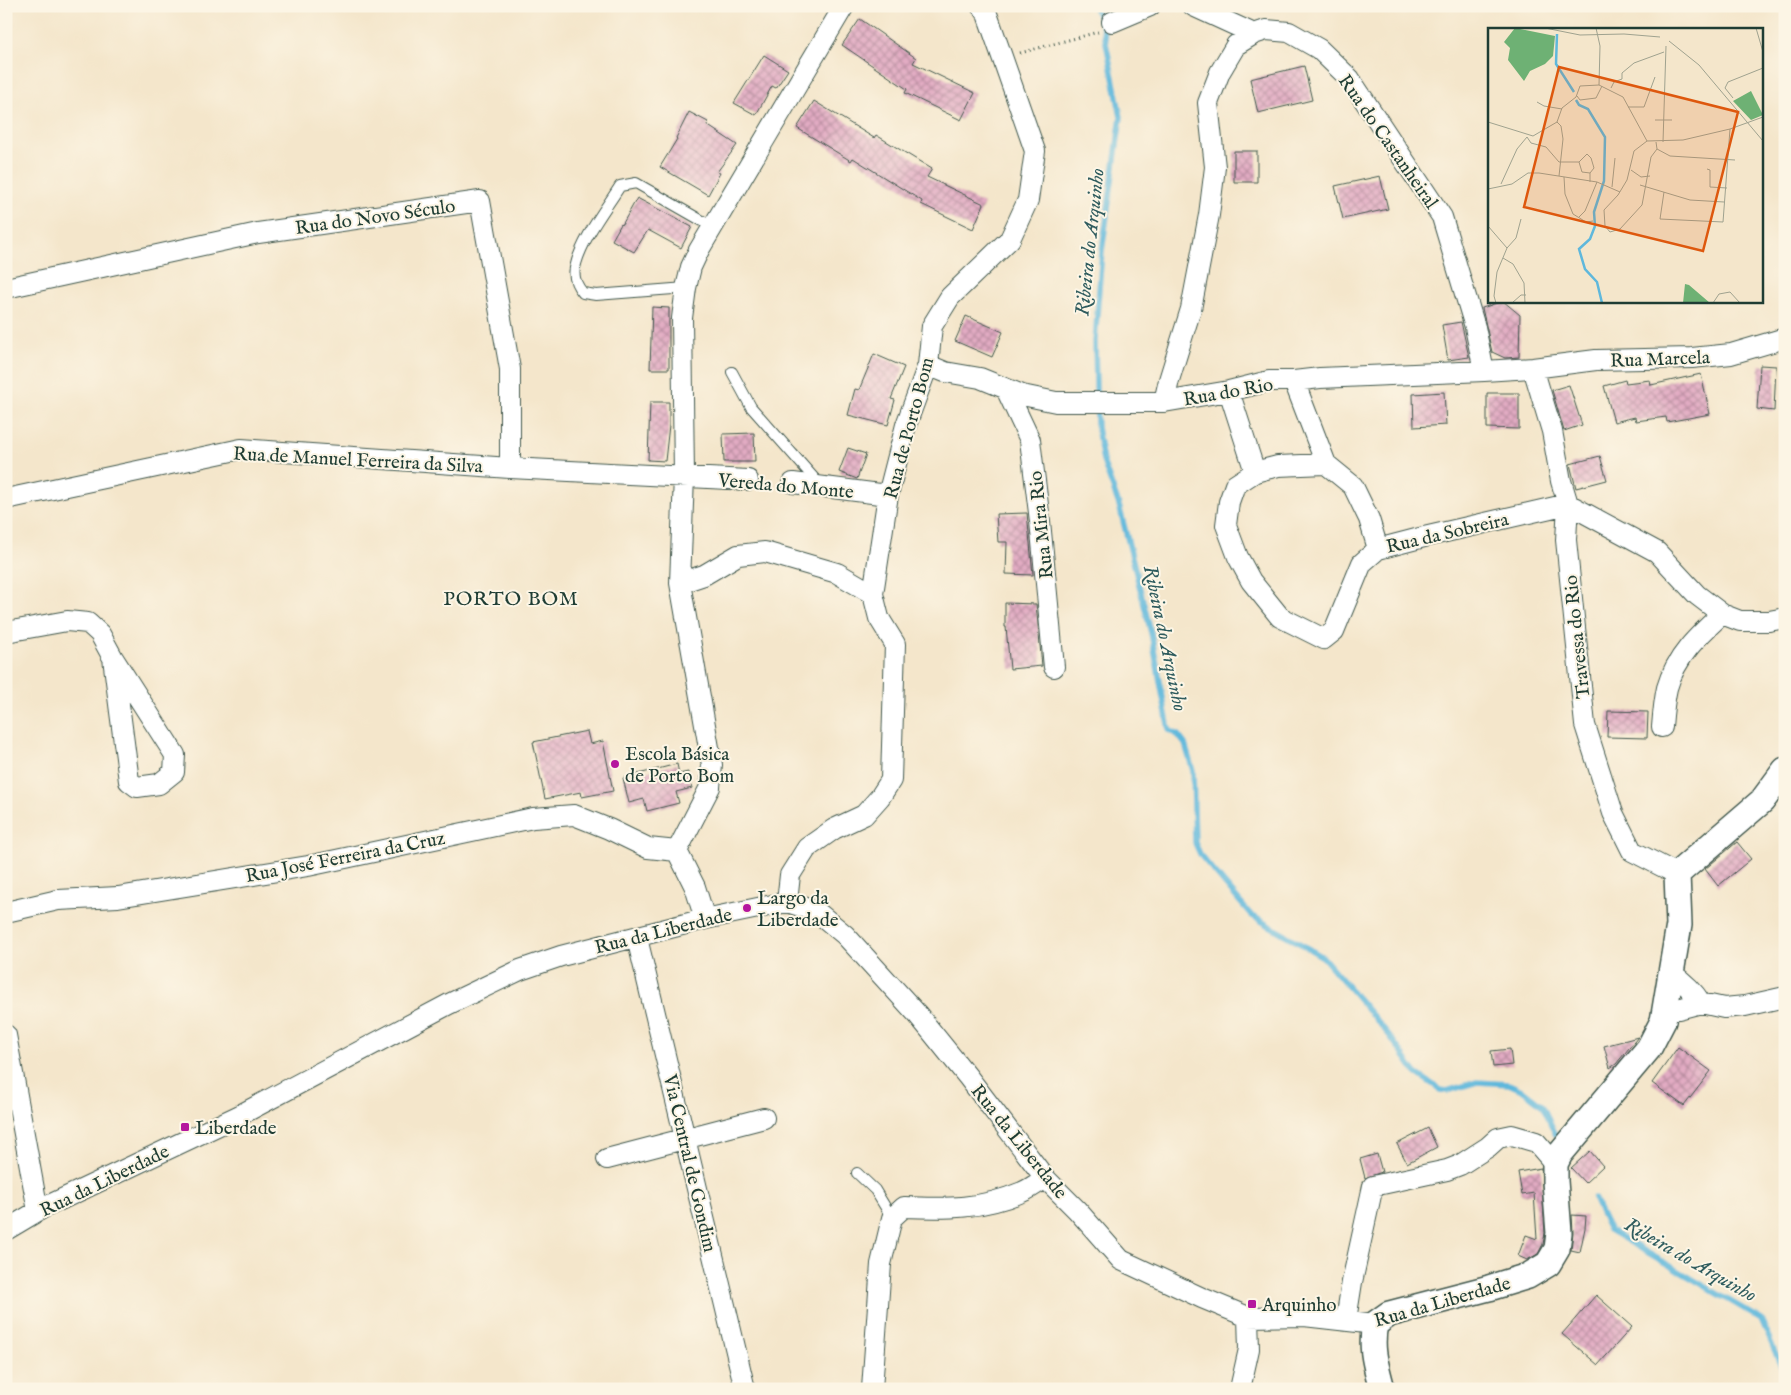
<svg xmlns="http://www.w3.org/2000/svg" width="1791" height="1395" font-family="'IM FELL English',serif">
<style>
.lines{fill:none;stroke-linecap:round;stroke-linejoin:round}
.stream{stroke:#5fb8dc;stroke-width:5.5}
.building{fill:url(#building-cross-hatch)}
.service-casing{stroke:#3f564b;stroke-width:12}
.minor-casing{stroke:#3f564b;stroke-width:22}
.tertiary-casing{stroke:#3f564b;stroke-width:28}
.path{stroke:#3f564b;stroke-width:3;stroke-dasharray:1 4;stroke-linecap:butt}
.service{stroke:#fff;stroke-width:10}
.minor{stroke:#fff;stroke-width:20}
.tertiary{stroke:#fff;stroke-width:25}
.poi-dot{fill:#b5179e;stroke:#fcf5e5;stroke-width:2}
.labels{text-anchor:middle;stroke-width:4;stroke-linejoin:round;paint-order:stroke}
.street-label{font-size:19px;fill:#1f3d34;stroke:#fcf5e5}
.poi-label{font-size:19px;fill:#1f3d34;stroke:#fcf5e5;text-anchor:start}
.water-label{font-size:20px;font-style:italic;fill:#2f5c5e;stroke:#fcf5e5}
.neighbourhood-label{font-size:20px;letter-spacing:1px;fill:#1f3d34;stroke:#fcf5e5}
.inset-river{fill:none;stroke:#5fb8dc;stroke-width:2.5}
.inset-road{fill:none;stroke:#9fa28f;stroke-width:1}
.view{fill:#de580e;fill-opacity:0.15;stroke:#de580e;stroke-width:2.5}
.inset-edge{fill:none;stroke:#1f3d34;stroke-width:2.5}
</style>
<defs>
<pattern id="building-cross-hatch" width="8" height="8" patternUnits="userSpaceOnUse" patternTransform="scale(1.25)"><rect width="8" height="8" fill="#e2abc3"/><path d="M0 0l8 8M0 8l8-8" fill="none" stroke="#b78c9f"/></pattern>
</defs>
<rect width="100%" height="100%" fill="#fcf5e5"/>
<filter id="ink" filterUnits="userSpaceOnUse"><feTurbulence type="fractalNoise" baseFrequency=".02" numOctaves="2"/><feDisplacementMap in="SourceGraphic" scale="10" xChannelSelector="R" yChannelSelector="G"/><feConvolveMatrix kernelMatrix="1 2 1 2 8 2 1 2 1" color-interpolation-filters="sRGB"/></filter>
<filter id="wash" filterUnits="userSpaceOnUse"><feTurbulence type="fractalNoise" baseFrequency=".0096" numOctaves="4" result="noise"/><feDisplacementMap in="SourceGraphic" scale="20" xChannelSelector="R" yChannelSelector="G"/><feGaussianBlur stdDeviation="1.12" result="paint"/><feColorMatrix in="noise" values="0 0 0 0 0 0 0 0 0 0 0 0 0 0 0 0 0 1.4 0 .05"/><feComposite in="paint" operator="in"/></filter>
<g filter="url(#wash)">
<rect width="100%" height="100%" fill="#f4e6cb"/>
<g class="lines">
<path class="stream" d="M1094,6L1103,28L1121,117L1102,251L1095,341L1097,427L1103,461L1119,505L1151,633L1169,730L1178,735L1185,744L1193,771L1195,843L1201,856L1251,915L1323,957L1389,1035L1416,1073L1441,1090L1447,1091L1477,1082L1509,1084L1524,1091L1542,1105L1556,1135
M1594,1198L1609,1230L1761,1319L1785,1375"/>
</g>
<g id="blocks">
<path class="building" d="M860,19L916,58L913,63L975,93L961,120L905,93L907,89L842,45Z
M764,55L788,70L776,88L772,86L756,115L734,103Z
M1304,66L1312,100L1258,113L1250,79Z
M814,101L874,138L876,135L932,169L927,177L984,204L973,229L921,204L922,201L853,158L851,161L797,128Z
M689,112L708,122L707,125L737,145L717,172L720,173L708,195L660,167L677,139L676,138Z
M1234,151H1257V182H1234Z
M1380,176L1388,209L1343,219L1335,186Z
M637,198L692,227L681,248L648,230L634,252L612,240L621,224L622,225Z
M1503,301L1520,315L1519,357L1505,358L1492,352L1482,308Z
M652,307L669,308V369H650Z
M966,316L1003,332L992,357L955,341Z
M1461,322L1469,357L1448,360L1442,325Z
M874,354L904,367L891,399L895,400L888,425L848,415L855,389L859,390Z
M1760,365L1776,366L1774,411L1757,409Z
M1701,374L1710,414L1667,422L1666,417L1636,421L1635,417L1614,422L1604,386L1625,380L1626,383L1650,380L1651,385Z
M1569,385L1582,425L1564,431L1552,390Z
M1444,392L1446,425L1414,427L1413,394Z
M1487,393H1519V429L1487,428Z
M650,402H669V425L665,461L648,460Z
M754,433L755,462H724L723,434Z
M848,448L866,454L857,479L839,472Z
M1600,456L1607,480L1576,488L1570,464Z
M1027,513L1033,575L1006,574L1007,542H998L996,514Z
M1005,603L1036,604L1042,666L1010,669L1006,627H1005Z
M1608,711L1648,712L1647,738L1607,737Z
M587,731L590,744L603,741L613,791L582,797L581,792L545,799L533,742Z
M677,764L679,774L688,772L692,788L676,792L679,803L647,811L644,799L629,803L623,778Z
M1737,842L1751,859L1718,886L1705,869Z
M1638,1037L1616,1064L1610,1068L1604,1046Z
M1678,1047L1711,1071L1684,1106L1652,1083Z
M1510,1049L1512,1065L1493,1067L1491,1051Z
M1428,1128L1437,1147L1407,1163L1397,1144Z
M1590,1151L1603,1166L1585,1183L1571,1168Z
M1377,1154L1382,1172L1365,1178L1360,1159Z
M1541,1168L1545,1233L1543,1244L1538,1254L1527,1260L1518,1256L1526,1235L1537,1239L1534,1193L1522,1195L1518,1172Z
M1572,1215L1586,1216L1585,1228L1580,1252L1571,1250L1573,1232Z
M1596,1295L1632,1327L1598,1365L1562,1334Z"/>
</g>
</g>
<g filter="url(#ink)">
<use href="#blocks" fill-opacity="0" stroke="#3f564b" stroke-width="1"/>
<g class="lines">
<g class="service-casing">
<path id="service" d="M686,288L596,295L583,293C577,286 573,277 575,268C581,240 605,210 620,186L636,183L713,227
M732,372L751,407L821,486
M857,1173L875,1190L892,1218"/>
</g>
<g class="minor-casing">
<path id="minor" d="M1193,6L1254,34
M1112,22L1150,6
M6,288L258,233L480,201L510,369V468
M928,365L945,372L980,378L1022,395L1056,402H1164L1229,391L1269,381H1294L1320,378L1484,371L1533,368L1596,360L1692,358L1731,354L1785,338
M1533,368L1552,431L1561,481L1568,504L1566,540L1585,725L1613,813L1632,851L1677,874
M1294,381L1326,464
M1006,389L1030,440L1040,521L1054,667
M1229,391L1255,472
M1164,402L1169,380L1191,309L1209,215L1215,167L1208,103L1220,72L1236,45L1254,34L1266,30L1289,32L1319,49L1350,79L1442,217L1475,327L1484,371
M793,483L888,495
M6,499L241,449L510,468L748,480
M1568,504L1657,552L1697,595L1722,614L1740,621H1769L1785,618
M1378,549L1369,519L1353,486L1326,464L1278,466L1255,472L1235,485L1229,502L1226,525L1238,557L1251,581L1280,617L1324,639L1334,631L1362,563L1378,549L1424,537L1568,504
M680,583L704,575L738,555L765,552L837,573L873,594
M6,632L67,621L88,623L100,634L113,658L129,781L137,787L159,784L174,772L175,755L113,658
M1662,727C1663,714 1664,701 1667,688C1676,656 1698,636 1722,614
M677,851L710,787L712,765L680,583L684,476L682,318L686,288L691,267L699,250L844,6
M677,851L695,887L705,919
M787,902L790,875L807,848L834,829L864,815L880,797L891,780L895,644L879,618L873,594L888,495L906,425L928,365L932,326L950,297L1010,239L1028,200L1035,151L986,11L981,6
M6,912L58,900L118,897L308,866L533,818L574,815L609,829L648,848L677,851
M637,938L745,1389
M1671,973C1684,982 1693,990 1701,1003
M1665,1009H1678L1701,1003L1724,1008L1745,1006L1785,997
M6,1035L38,1211
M607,1159L764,1118
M6,1230L43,1208L238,1116L449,1004L520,970L561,956L705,919L787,902L816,911L845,935L918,1015L968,1077L1045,1178L1077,1210L1121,1260L1202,1298L1248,1317L1304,1316L1375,1324
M1346,1320L1352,1282L1373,1186L1447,1170L1460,1165L1488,1147L1498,1138L1512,1135L1536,1142L1555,1164
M872,1389L881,1264L892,1218L904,1207C947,1209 982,1209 1022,1192C1030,1189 1038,1183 1045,1178
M1240,1389L1249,1349L1248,1317"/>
</g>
<g class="tertiary-casing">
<path id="tertiary" d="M1382,1389C1376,1365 1370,1349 1375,1324L1389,1314L1489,1288L1528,1276L1548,1264L1557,1249L1559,1233L1555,1181V1164L1560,1154L1649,1048L1663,1021L1679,925L1677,874L1762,801L1785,770"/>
</g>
<path class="path" d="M1020,53L1098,32"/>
<use href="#service" class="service"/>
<use href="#minor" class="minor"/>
<use href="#tertiary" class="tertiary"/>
</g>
</g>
<g class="poi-dot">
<circle cx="615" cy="764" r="5"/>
<circle cx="747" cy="908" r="5"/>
<rect x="180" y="1122" width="10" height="10" rx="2.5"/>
<rect x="1247" y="1299" width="10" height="10" rx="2.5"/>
</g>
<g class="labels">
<g class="street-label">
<text transform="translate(1389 141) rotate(55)" y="7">Rua do Castanheiral</text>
<text transform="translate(375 216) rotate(-8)" y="7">Rua do Novo Século</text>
<text transform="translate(1660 358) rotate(-2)" y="7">Rua Marcela</text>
<text transform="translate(1228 391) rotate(-10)" y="7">Rua do Rio</text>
<text transform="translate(908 428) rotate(-75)" y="7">Rua de Porto Bom</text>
<text transform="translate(358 459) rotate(3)" y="7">Rua de Manuel Ferreira da Silva</text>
<text transform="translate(786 485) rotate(5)" y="7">Vereda do Monte</text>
<text transform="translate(1040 525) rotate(-96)" y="7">Rua Mira Rio</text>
<text transform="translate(1447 532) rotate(-13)" y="7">Rua da Sobreira</text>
<text transform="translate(1576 637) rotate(-96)" y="7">Travessa do Rio</text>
<text transform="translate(345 856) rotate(-11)" y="7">Rua José Ferreira da Cruz</text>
<text transform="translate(663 930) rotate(-14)" y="7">Rua da Liberdade</text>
<text transform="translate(1020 1141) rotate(51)" y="7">Rua da Liberdade</text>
<text transform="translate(691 1163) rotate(77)" y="7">Via Central de Gondim</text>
<text transform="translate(104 1180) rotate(-26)" y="7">Rua da Liberdade</text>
<text transform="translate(1442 1301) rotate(-16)" y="7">Rua da Liberdade</text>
</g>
<g class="poi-label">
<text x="625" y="760">Escola Básica<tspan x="625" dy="22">de Porto Bom</tspan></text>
<text x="757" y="904">Largo da<tspan x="757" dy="22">Liberdade</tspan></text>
<text x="195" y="1134">Liberdade</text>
<text x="1262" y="1311">Arquinho</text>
</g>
<g class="water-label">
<text transform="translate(1089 242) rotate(-84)" y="7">Ribeira do Arquinho</text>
<text transform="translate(1166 638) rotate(78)" y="7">Ribeira do Arquinho</text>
<text transform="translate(1691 1259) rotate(30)" y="7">Ribeira do Arquinho</text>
</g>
<g class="neighbourhood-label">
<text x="511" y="605">PORTO BOM</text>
</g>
</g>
<g transform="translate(1488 28)">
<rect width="275" height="275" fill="#f4e6cb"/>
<path d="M27,0L67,8L65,28L57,36L42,43L36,53L20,32L22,20L16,14ZM263,63L275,87L263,92L245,73ZM197,256L201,257L222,275H195Z" fill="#6eb174"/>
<path class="inset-river" d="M69,6L68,36L86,64M88,72L91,77L100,81L117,109L116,153L106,184L107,198L102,211L91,221L97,241L109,254L114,275"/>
<path class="inset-road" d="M57,0L92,7L136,6L172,9M108,0L112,18L111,57M268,0L275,24M181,13L211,37L275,113M123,60L126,54L134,51V45L146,35L176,24M89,68L92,72L108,70L114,58M245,70L237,60L240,54L275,40M49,74L56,78L74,81M140,79H156L167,49M167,92H184M0,94L45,108L69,94L74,80L88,69L92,58L111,57L135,69L159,113L195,112L242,101L275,89M69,94L73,98L75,111L71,148M39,109L43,115L58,119L71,134M159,113L146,123L139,152L130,167L116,182L117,198L122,204L132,201L154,177L163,129L169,121L168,114M175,114L178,18M169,121L182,128L247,132M71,134H91M91,134L99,126L103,130L106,140L102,145V154M91,134L94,144L102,145M219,141L222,142V159L239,160M143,142L153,149L162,148M76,149L77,166L85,186L98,194L105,193M13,156L29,121L39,109M152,157L202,172L236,174M124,159L127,130M0,161L24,156L40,145H51L109,154L132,164M176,164L172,191L235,194L242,101M91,189L97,183L109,154M0,198L19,220M15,230L25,236L36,255L37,275M8,275L6,268L9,244L19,220L28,210L33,191M24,275L33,267H38M225,275L231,266L242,264L252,275"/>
<path class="view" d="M71,39L250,84L215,223L36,179Z"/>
<rect width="275" height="275" class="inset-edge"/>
</g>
<rect width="1791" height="1395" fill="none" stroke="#fcf5e5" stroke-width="25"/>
</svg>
